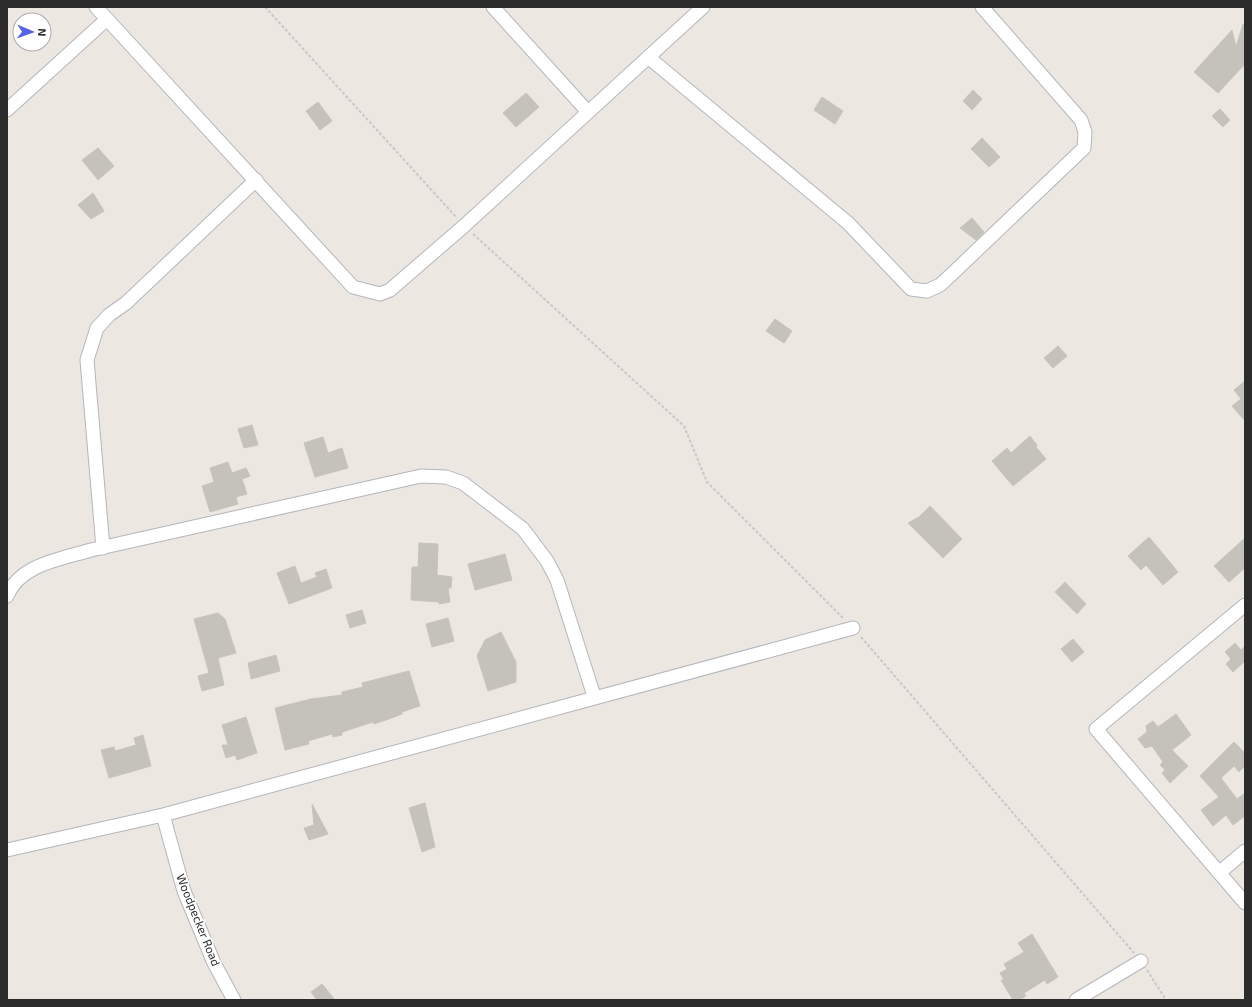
<svg xmlns="http://www.w3.org/2000/svg" width="1252" height="1007" font-family="'Exo 2',sans-serif">
<style>
.building{fill:#c5c2bc;stroke:#c8c4ba}
.lines{fill:none;stroke-linecap:round;stroke-linejoin:round}
.minor-casing{stroke:#b4b5be;stroke-width:15}
.path{stroke:#c8c8c8;stroke-width:2;stroke-dasharray:3 2;stroke-linecap:butt}
.minor{stroke:#fff;stroke-width:13}
.labels{text-anchor:middle;stroke-width:3.5;stroke-linejoin:round;paint-order:stroke}
.street-label{font-size:12px;fill:#2c2c2c;stroke:#fff}
</style>
<rect width="100%" height="100%" fill="#ece8e1"/>
<path class="building" d="M1243,24H1245V64L1218,93L1194,72L1232,30L1236,47Z
M973,90L982,99L972,110L963,101Z
M526,93L539,107L516,127L503,113Z
M822,97L843,111L835,124L814,110Z
M318,102L332,121L320,130L306,111Z
M1220,109L1230,120L1223,127L1212,116Z
M982,138L1000,157L989,167L971,149Z
M98,148L114,166L98,180L82,160Z
M93,193L104,211L91,219L78,205Z
M972,218L984,232L976,240L960,228Z
M775,319L792,331L784,343L766,331Z
M1058,346L1067,356L1053,368L1044,358Z
M1245,381V421L1232,406L1241,399L1234,390Z
M252,425L258,445L244,448L238,429Z
M1030,436L1037,445L1036,447L1046,459L1013,486L992,461L1007,448L1011,453Z
M323,437L328,453L342,448L348,468L315,477L304,443Z
M228,462L232,473L246,468L250,476L242,479L247,494L236,497L238,504L210,512L202,486L214,482L210,468Z
M930,506L962,539L943,558L908,523L919,517Z
M1149,537L1178,572L1163,585L1146,565L1141,570L1128,556Z
M1245,538V568L1229,582L1214,566Z
M419,543L438,544L437,575L452,577L451,588H448L450,602L439,604V602L411,600L412,567H418Z
M505,554L512,580L475,590L468,564Z
M295,566L301,583L317,577L315,573L326,569L332,588L289,604L277,573Z
M1065,582L1086,604L1077,614L1055,592Z
M362,610L366,623L350,628L346,615Z
M218,613L225,619L236,653L218,658L224,685L202,691L198,676L209,673L194,619Z
M448,618L454,641L432,647L426,624Z
M501,632L516,662V682L488,691L477,656L485,640Z
M1073,639L1084,652L1072,662L1061,649Z
M1235,643L1241,650L1245,646V661L1233,672L1226,664L1231,659L1225,652Z
M276,655L280,671L251,679L248,663Z
M409,671L420,706L402,712V714L386,720L374,724L373,722L342,732V735L333,737L332,734L308,741L309,744L285,750L275,708L311,699L342,695V692L363,687L362,683Z
M1176,714L1191,735L1172,750L1188,766L1170,783L1162,773L1165,770L1160,765L1163,762L1152,746L1145,748L1138,739L1147,732L1146,726L1153,721L1158,727Z
M246,717L257,753L237,760L235,755L226,758L222,745H228L222,725Z
M143,735L151,766L109,778L101,750L114,747L115,751L136,745L134,738Z
M1234,742L1245,753V766L1239,772L1234,766L1221,778L1237,799L1245,793V816L1233,825L1226,815L1213,826L1201,810L1219,797L1200,776Z
M425,803L435,847L422,852L409,808Z
M312,804L328,834L309,840L304,828L314,825Z
M1032,934L1058,977L1047,984L1045,980L1024,993L1026,996L1019,1000H1013L1001,980H1004L1000,973L1007,969L1004,964L1024,952L1018,943Z
M322,984L335,1000H317L311,992Z"/>
<g class="lines">
<g class="minor-casing">
<path id="minor" d="M96,7L353,287L380,294L390,290L464,226L703,7
M493,7L588,112
M648,57L848,223L911,289L927,291L940,285L953,273L1084,148L1085,132L1081,120L982,7
M7,110L107,19
M103,548L87,360L97,328L109,315L126,303L256,180
M7,596C20,564 62,559 91,550L421,476L446,477L463,483L523,529L547,561L557,580L594,696
M1245,605L1096,729L1245,903
M163,815L184,891L214,963L234,1000
M7,850L163,815L853,628
M1219,873L1245,851
M1076,1000L1141,961"/>
</g>
<path class="path" d="M265,7L457,218
M473,234L684,426L707,482L844,619
M861,637L1134,953
M1147,970L1166,1000"/>
<use href="#minor" class="minor"/>
</g>
<g class="labels">
<g class="street-label">
<text transform="translate(198 920) rotate(68)" y="4">Woodpecker Road</text>
</g>
</g>
<rect width="1252" height="1007" fill="none" stroke="#2c2c2c" stroke-width="16"/>
<g transform="translate(32 32) rotate(92)"><circle r="19" fill="#ffffff" stroke="#ababab"/>
<path d="M0-3L7 15L0 10L-7 15Z" fill="#5463e6"/>
<text y="-6" font-size="11" font-weight="bold" text-anchor="middle" fill="#2c2c2c">N</text>
</g>
</svg>
